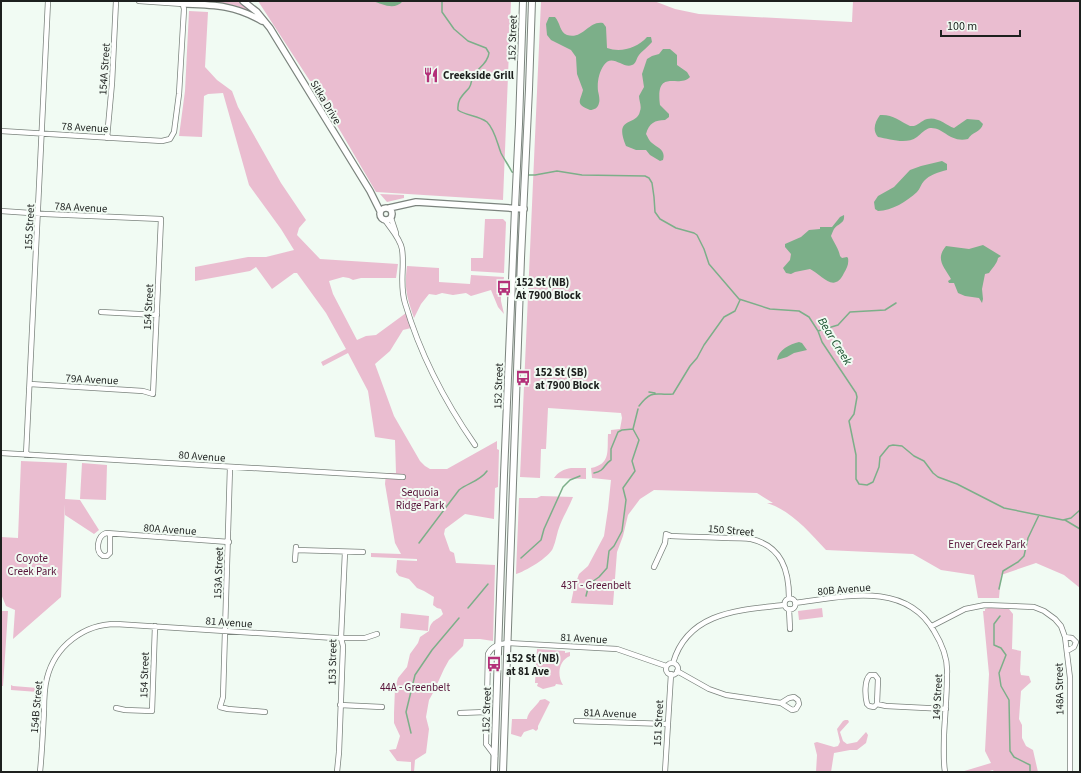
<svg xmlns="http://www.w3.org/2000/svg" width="1081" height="773" font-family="'Source Sans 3',sans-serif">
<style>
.green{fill:#eabdd0}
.water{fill:#7caf89}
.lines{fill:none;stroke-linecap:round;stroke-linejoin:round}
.stream{stroke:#7caf89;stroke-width:1.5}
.minor-casing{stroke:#7b837d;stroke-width:6}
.tertiary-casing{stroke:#7b837d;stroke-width:8}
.secondary-casing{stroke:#7b837d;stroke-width:8}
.minor{stroke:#fff;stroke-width:4.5}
.tertiary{stroke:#fff;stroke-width:5.5}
.secondary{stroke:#fff;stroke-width:6}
.labels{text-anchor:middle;stroke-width:4;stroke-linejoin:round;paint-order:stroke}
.street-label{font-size:11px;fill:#1d201e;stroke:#f1fbf3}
.poi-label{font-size:11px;font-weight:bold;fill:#1d201e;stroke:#f1fbf3;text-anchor:start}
.park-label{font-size:11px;fill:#59143a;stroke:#f1fbf3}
.water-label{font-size:12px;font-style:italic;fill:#124c28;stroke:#f1fbf3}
</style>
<rect width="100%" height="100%" fill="#f1fbf3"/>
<path class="green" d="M190,1H240L256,14L236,6Z
M258,1H511L503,200L376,192L321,98Z
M541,1H654L675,9L699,14L852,22L853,1H1080V588L1064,575L1036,563L1001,575L999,598H978L974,575L941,570L913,554L826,550C809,532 792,511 767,503H773L757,493L654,490L640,499L628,515L623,536L617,552L613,605L571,603L574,588L579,574L588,566L604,536L608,509L611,480L592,478L591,468C611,464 607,451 608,434H611V430L620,429L622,418L621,413L548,408L546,449H541L540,478L520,477Z
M189,11L208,12L205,67L217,80L232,91L238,107L281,183L306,220L299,228L297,235L320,259L398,264L396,278H361L353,280L349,278L343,277L329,281L333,294L357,340L366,336L376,335L406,313L411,328L403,330L390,351L375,364L394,416L420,461L425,466L430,469H447L497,441V449L499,450L498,487L495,488L494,519L465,514L445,529L444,534L450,551L454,553L456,563L495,565L493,641L480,639H464L463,646L449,660L444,669L434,691L429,700L426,717L429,729L426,753L415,760L414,772H411V762L397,761L389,750L396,749L400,736L394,723V713L395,688L398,678L407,667L410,654L418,643L420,637L429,631C431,619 437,621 443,614L441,609L437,608L433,605L434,597L424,591L417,588L409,579L399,576L396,572L397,560L417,561V559L371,557V553L401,554L395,543L385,484L386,473H396L395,440L375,437L368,391L348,353L323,366L321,362L346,349L326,313L297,273H294L272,289L256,267L250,271L195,281V267L248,257H266L294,250L281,229L249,185L223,93L208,94L204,96L202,137L179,136L185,91Z
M380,194L404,195V198L387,202Z
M485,219H503L506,222L504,273L471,271V258H483Z
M407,266L439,268V282L470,284L471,275L504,277L503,285L501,286V301L504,314L498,307L491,290L471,296L466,293L453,295L442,293L436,295L429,294L421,304L414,318C407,297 404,289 407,266Z
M21,461L67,463L65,499L80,500L99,530L94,534L65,515V504L61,597L13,639L15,610L6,606L1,594V537L18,538Z
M82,463L107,465L106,500L80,499Z
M571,468H586V479L554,478C558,472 564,469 571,468Z
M541,496L573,497C569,507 564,515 560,525C557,532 556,541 553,548C550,557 524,572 516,574L519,498H537Z
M822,608L823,617L799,620L798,611Z
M988,608L1009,609L1013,614L1012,649L1021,651L1020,671L1021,675L1029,676L1031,682L1021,691L1019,719L1022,725V738L1026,746L1033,750L1038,772H994L993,770L986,772H961L991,763L985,751L989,674L983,611H985V609Z
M1,611H8L3,686H1Z
M401,613L429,616L428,631L400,628Z
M537,649L565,651V653L570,652V656C558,661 557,676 563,685L556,684L555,686L543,689L537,686L538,683H535Z
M11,685L13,686L38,688V692L11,690Z
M545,699L550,702L538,726V729L536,731L533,729L524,732L521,737L511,734L512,719H527C528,711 536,707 540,700Z
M845,720H848L849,722L840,732L843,741L847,744L857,742L866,732L868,735L866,743L857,750H850L834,753L831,772H816L817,755L814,743L817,742L834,747L838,746L840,742L837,729L843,721Z"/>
<path class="water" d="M372,1H403C394,11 383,4 372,1Z
M549,17H555C560,22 560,33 567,35C583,40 589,20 603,23L606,27L607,48C621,53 637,48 647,37H651L652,42C648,47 642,51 639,55C636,59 636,64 632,65C623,69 612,53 604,65C599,72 597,82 598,91C599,95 600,100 599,103C598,108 594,110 590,110C575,104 580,102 583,90L577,74L576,57L571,50L551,40L547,35L546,24Z
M663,49H670L677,55V65L687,72L690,77C679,89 655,67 660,105L669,114V117L665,120C655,120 649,123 646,134C648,137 649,141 652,143C658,148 666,150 663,160L660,161L650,155L646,150H636L626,146C613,115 637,127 640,111C642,106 639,101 639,96L644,87L642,74L647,59L652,56L659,54Z
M880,115C892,114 900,121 910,126C918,127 920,121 927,119C937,116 946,125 954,128L967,119L979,120L983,124C981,132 972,132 968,139C949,143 944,127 930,128C925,129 921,134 917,137C906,145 890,139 878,137C872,130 875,122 880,115Z
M942,161L947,164V170C939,172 929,175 924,181C921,184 920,189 917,192C907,201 892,211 878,211L875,209L874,202L878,196L894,187L910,170L921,166Z
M844,215C845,224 838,223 834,229C833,231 832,233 831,236C834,243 839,249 840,256L842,258L847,257L848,258C849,264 847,268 844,273C834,294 822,275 810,269L795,272L791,274L786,273L783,268L790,260L791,254L785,247V244L801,237L809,230L820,229V227H832L840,217Z
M983,245L1001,256L998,258C997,264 992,268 989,273L985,274L982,289L983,299L982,303L979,298L965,296L958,293L954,283H949L948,281L951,279C944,267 935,259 946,246L969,249Z
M799,342L802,343L807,350L794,353L787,357L777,360C778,350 790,344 799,342Z"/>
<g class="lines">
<path class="stream" d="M442,1V12L454,29L468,41L486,48L489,53C488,63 478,68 473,76C471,80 472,84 469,88C463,95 457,99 458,110C466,116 478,115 487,122C495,130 497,143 501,153C504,159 509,166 512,172L516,173
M527,175H535L557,171L582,175L645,176L649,178L652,183L654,197L655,212L660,219L676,228L694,233L697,235L704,249L709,264L739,299L770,309L799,311L809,317L818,331L822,342L856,393L857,397L854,414L849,421L856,455V479L859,484L867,485L873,482L879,467L880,457L889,446L893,445L902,446L914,456L924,461L933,473L938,477L957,484L1004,508L1063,520L1071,518L1080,510
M818,331L838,325L850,312L885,310L896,303
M649,392L655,393
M639,406C653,388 656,396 673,394L690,366L697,358L704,345L724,317L735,311L740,300
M594,473C605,471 603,465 611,460V449L618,432L622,430L633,429L638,409
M1065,520L1080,529
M419,543L459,490C468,483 480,481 487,471
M521,558L541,540L544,529L563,487L570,480L580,476
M999,589L1003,571L1018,562L1024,556L1028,538L1039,515
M586,596L589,584L599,577L607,568L609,551L614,546L622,531L626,500L623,488L635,471L632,461L639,440L633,429
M468,608L488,584
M1000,616L994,624V645L1001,648L1006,655L999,673L1001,686L1009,700L1010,751L1014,757L1030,765V772
M411,733L406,712L415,675L432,650L459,618"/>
<g class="minor-casing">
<path id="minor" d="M139,1L183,4
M1,131L162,141L170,139L174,132L179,94L184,9L182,1
M107,138L112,83L116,1
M1,211L45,214L161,219L153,394L143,391L30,384
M391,218L396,233
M385,220C391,229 400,238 402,249C405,268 399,283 405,303C420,354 445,402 475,445
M101,312L157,315
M1,453L403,477
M26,455L48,1
M230,467L223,697L220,707L228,709L265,712
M110,534V553L107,556H103C95,552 97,536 106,533L229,542
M296,550L363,552
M295,560L296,547
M654,567L665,543L666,534L671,536C689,537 708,537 727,538C735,538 743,538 751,539C782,546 789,571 789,598
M784.5 604a5.5 5.5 0 1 1 11 0a5.5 5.5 0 1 1-11 0Z
M795,603C842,597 905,580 934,631C942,644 948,659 947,674C947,695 945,715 944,735C944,747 943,760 945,772
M789,609L790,629
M932,626L965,609L985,605L1034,607L1044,611L1055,619L1061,626L1065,637L1070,678V772
M1065,637L1072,638L1076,642L1074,647L1067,651
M673,663C688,611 741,610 784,605
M666 669a6 6 0 1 1 12 0a6 6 0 1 1-12 0Z
M677,671L709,689L726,695L781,703L789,698L794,697L798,700L799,704L796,709L792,710L781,703
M877,704L878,679L875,675H870C864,680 865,696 867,704L869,706L874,707L877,704L886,706L946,709
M340,705L382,707
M116,708L125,710L152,711L155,626
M460,713L486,712
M576,721L667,724
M495,756L486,744L488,654C492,646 499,644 507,643L617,649L666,666
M40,772C42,752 43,731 44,711C44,700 44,689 47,678C55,646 84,624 116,624L335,638H365L377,634
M337,772L339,752L343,646L341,638L345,552
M665,772L671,674"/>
</g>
<g class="tertiary-casing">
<path id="tertiary" d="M243,1L257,12L270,28L370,191L380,211
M183,4C215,5 234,5 262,21
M380 214a6 6 0 1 1 12 0a6 6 0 1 1-12 0Z
M389,208L416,202L524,209"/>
</g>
<g class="secondary-casing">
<path id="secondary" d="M494,772L504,475L515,208L519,124L523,1
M503,772L513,483L521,258L529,89L532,1"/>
</g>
<use href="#minor" class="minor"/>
<use href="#tertiary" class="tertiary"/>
<use href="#secondary" class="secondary"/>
</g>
<defs>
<g id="restaurant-bare" transform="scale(1.2)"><path d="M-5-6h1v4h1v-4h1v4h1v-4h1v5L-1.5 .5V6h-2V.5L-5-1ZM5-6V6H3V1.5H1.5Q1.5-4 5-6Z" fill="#b33079" stroke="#f1fbf3" stroke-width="2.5" paint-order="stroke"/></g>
<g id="bus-bare" transform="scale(1.2)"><path d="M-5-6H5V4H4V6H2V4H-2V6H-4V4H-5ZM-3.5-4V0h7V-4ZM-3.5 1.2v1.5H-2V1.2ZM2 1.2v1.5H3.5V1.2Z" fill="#b33079" stroke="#f1fbf3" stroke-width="2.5" paint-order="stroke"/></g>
</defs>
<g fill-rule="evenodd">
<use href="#restaurant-bare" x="431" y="75"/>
<use href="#bus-bare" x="504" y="288"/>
<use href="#bus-bare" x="523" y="378"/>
<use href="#bus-bare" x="494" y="664"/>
</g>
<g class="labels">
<g class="street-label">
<text transform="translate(512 38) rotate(-88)" y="4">152 Street</text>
<text transform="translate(104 69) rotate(-86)" y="4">154A Street</text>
<text transform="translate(326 102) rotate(59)" y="4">Sitka Drive</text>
<text transform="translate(85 127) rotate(3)" y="4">78 Avenue</text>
<text transform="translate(81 207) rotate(3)" y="4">78A Avenue</text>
<text transform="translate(29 227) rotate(-87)" y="4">155 Street</text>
<text transform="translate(148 307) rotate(-87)" y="4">154 Street</text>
<text transform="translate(92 379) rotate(3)" y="4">79A Avenue</text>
<text transform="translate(498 386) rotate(-88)" y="4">152 Street</text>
<text transform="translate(202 456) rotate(4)" y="4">80 Avenue</text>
<text transform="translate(170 529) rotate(4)" y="4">80A Avenue</text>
<text transform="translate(731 530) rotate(5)" y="4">150 Street</text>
<text transform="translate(218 573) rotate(-88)" y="4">153A Street</text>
<text transform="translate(844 589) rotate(-5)" y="4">80B Avenue</text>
<text transform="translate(229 622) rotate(4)" y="4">81 Avenue</text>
<text transform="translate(584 638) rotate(3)" y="4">81 Avenue</text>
<text transform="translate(332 662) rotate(-89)" y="4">153 Street</text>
<text transform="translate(144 675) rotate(-88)" y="4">154 Street</text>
<text transform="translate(1059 689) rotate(-91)" y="4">148A Street</text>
<text transform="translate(937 697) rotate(-87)" y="4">149 Street</text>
<text transform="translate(36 707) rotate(-85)" y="4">154B Street</text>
<text transform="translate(486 710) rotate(-88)" y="4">152 Street</text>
<text transform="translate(610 713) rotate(2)" y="4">81A Avenue</text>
<text transform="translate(658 723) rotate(-87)" y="4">151 Street</text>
</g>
<g class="poi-label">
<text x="443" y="79">Creekside Grill</text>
<text x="516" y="286">152 St (NB)<tspan x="516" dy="13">At 7900 Block</tspan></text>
<text x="535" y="376">152 St (SB)<tspan x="535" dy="13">at 7900 Block</tspan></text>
<text x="506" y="662">152 St (NB)<tspan x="506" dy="13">at 81 Ave</tspan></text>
</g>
<g class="park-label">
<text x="420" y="496">Sequoia<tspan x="420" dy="13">Ridge Park</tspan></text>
<text x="987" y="548">Enver Creek Park</text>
<text x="32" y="562">Coyote<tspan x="32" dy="13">Creek Park</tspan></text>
<text x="596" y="589">43T - Greenbelt</text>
<text x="415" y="691">44A - Greenbelt</text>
</g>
<g class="water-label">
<text transform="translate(835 341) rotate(58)" y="4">Bear Creek</text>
</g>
</g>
<rect width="1081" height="773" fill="none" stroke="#1d201e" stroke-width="4"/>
<path d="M941 30v6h79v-6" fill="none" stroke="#1d201e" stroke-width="2"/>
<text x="947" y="30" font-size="12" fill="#1d201e" stroke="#f1fbf3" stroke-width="3" paint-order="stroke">100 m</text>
</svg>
